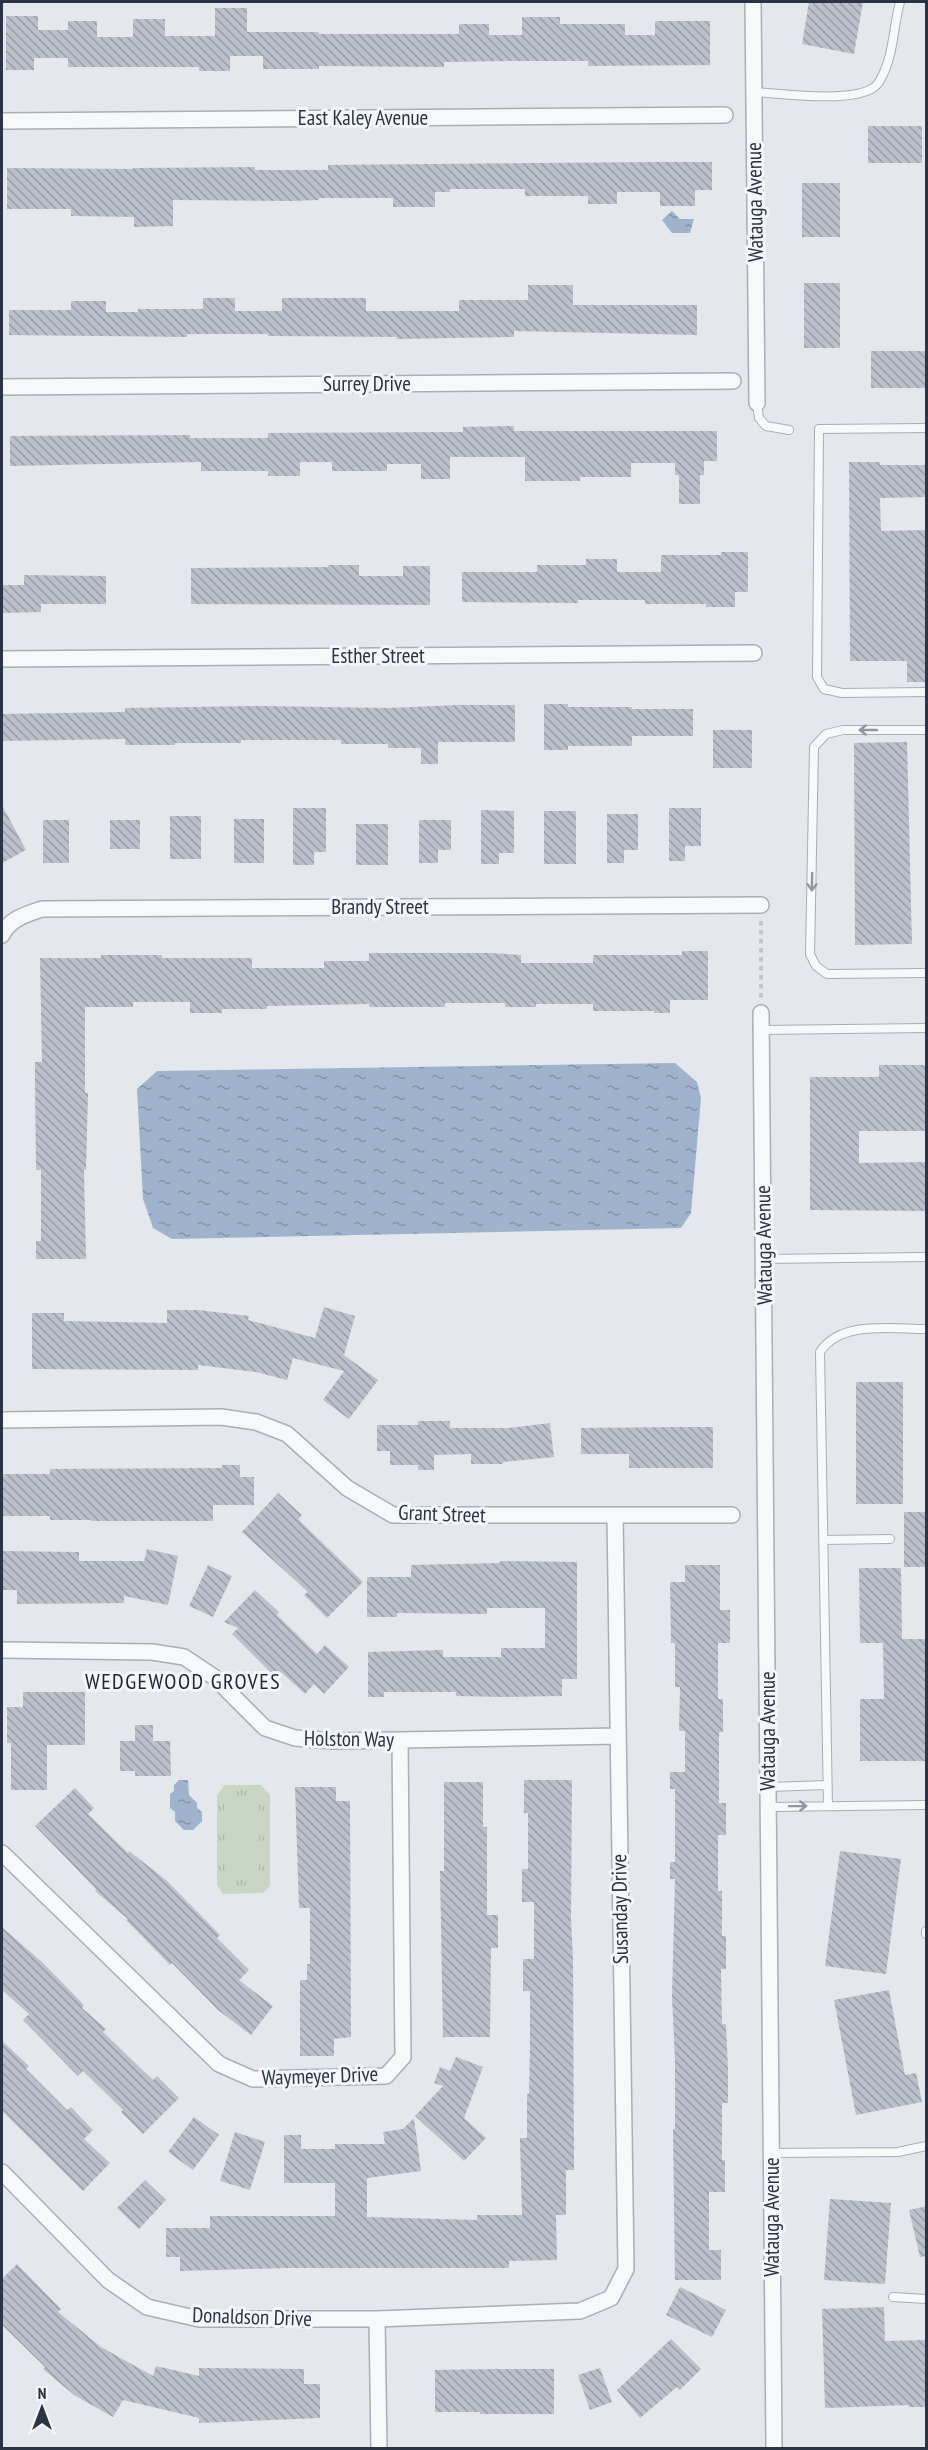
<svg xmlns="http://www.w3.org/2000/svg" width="928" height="2450" font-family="'PT Sans Narrow',sans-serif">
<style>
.grass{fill:url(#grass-tufts)}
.pitch{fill:#c9d6c5}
.water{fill:url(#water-ripples)}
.building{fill:url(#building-back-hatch)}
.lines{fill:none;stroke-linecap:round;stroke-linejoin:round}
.service-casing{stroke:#a9aeb7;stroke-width:10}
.minor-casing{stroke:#a9aeb7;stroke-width:18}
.path{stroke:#c2c5cb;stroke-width:4;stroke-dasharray:4.5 4.5;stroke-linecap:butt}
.service{stroke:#f7f8fa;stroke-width:8}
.minor{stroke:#f7f8fa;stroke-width:15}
.oneway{stroke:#9196a0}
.labels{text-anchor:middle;stroke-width:6;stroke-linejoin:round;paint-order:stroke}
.street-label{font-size:21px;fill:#2b3445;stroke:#f4f6f9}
.neighbourhood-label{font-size:22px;letter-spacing:1.5px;fill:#1d2536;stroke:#f4f6f9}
</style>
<defs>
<pattern id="grass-tufts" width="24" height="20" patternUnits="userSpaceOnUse" patternTransform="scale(1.5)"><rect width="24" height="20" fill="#c9d6c5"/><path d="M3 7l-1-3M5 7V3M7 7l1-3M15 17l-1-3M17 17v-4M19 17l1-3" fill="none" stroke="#adb8ab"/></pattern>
<pattern id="water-ripples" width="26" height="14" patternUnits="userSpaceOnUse" patternTransform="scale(1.5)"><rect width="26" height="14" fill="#9fb4cc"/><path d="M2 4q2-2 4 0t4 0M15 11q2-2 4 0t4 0" fill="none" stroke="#8293a7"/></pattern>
<pattern id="building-back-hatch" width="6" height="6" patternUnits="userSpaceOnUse" patternTransform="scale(1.5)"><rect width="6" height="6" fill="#bbc0ca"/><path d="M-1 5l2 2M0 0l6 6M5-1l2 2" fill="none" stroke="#989da6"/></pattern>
</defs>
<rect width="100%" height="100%" fill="#e4e7ec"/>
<path class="grass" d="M225,1785H261L270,1795V1886L263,1893L223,1894L217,1885V1795Z"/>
<path class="pitch" d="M226,1804H259V1875H226Z"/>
<path class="water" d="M672,211L680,219H694L690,233H672L662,220Z
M675,1063L697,1082L701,1098L691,1213L681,1228L172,1239L153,1228L143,1199L137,1089L157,1071Z
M179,1780H188L189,1795L197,1803V1808L202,1812V1821L193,1830H184L175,1821V1812L170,1808V1794L174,1791V1785Z"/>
<path class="building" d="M809,2H863L854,54L802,44Z
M215,8H247V32H319V34H459V24H489V35H522V17H560V24H625V35H655V21H710V65L588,66V61H512L444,62V67L319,66V69H263V56H230V71H199V67H68V58H34V70H6V16H38V30H68V21H97V37H133V19H165V36H215Z
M868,126H922V163H868Z
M660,162H712V190H695V206H660V192H617V204H588V196H525V189H450V192H435V207H393V198H319V200L292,201L173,200V226L134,227V217L71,216V209H7V168L133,169V168L255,167V170H328V165Z
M802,183H840V237H802Z
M804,283H840V348H804Z
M528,285H573V305H697V335L514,331V337L397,339V337L268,336V334H187V337L9,335V310H71V301H106V312H138V309H203V298H235V311H282V298H366V311H459V300H528Z
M871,351H927V388H871Z
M514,426V431H717V461H704V475H700V504H679V475H675V463H631V477H580V481H525V457H450V479H421V464H387V471H332V462H300V476H268V471H201V462L10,466V436L190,435V438H268V433L463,432V427Z
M849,462H880V465H927V497L880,498L881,531L927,530V682H907V661H850Z
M721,552H748V592H735V607H706V604H645V600H578V603L462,602V572H537V565H586V559H617V572H661V555H721Z
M328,565H359V576H403V566H430V605L191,604V568L328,567Z
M24,575L106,576V604H41V612L2,613V585H24Z
M544,704H568V707H632V709H693V736H632V746H568V750H544Z
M459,705H515V742H438V764H421V748H388V744H341V740H241V743H175V745H125V739L2,741V714L125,712V708L261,706L388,708Z
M713,730H752V768H713Z
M907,742L912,944L855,945L854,743Z
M2,805L26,850L2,863Z
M293,808H326V852H314V865H293Z
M669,808H701V846H685V861H669Z
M481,810L514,811V853H499V864H481Z
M544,811H576V864H544Z
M607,814H638V850H624V863H607Z
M170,816H201V859H170Z
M234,819H264V863H234Z
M43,820H69V863H43Z
M110,820H140V849H110Z
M419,820H451V850H438V863H419Z
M356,824H388V865H356Z
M682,951H708V1000H670V1013H654V1011H593V1004H536V1007H505V1003H445V1007H369V1004L267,1006V1009H222V1013H190V1002H133V1007H85V1093H88L86,1170H84L86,1259H36V1241H41V1170H36L35,1081V1062H42L40,958H101V955H162V958H252V968H324V961H369V953H491L521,955V963H593V955H682Z
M879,1065H925V1131H859V1163L927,1162V1211L810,1210V1077H879Z
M324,1307L355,1316L344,1355L378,1380L349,1419L323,1400L344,1371L293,1358L287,1380L256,1372L198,1365V1370L32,1369V1313H64V1321L167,1323V1310H198L249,1316L248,1320L315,1338Z
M856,1382H903V1504H856Z
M418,1421H450V1428H509L550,1423L554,1457L503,1462V1464H471V1454L434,1455V1470H418V1465H390V1451H377V1425H418Z
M681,1427H713V1468H629V1454H581V1428Z
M222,1465H240V1477H254V1505H213V1521H91V1520H50V1516H3V1474H50V1469L222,1468Z
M278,1493L302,1515L298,1519L363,1582L327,1618L304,1595L308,1592L242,1532Z
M904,1512H927V1567H904Z
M147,1549L178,1556L168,1605L124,1596V1603L17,1604V1590H2V1551L79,1552V1561H144Z
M500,1561L577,1562V1679H562V1696L501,1697L456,1696V1692H384V1697H368V1652L443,1650V1657H501V1648H545V1608H487V1614L397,1613V1617H367V1577H411V1565L500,1563Z
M208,1565L232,1576L213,1617L189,1606Z
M685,1565H720V1610H730V1643H718V1699H723V1732H719V1803H726V1835H718V1891H722V1936H726V1969H721L722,2024H726L728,2070V2103H722V2160H725V2192H709V2250H721V2280H675L673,2129H675V2059L672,1997L675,1879H670V1862H675V1789H670V1772H685V1731H679L680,1687H675V1643H671L670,1582H685Z
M859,1568H901L902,1639H926L927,1761H860V1699H884L883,1643H860Z
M255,1590L279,1612L277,1615L317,1654L325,1645L349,1667L324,1694L314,1684L305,1694L282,1673L277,1679L232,1634L238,1628L224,1622Z
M23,1692H85V1745H47V1790H11V1743H7V1707H23Z
M135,1725H153V1741H170L171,1776H135V1771H120V1741H135Z
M524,1780H572L571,1918L573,1960L574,2170H566V2215H556L557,2260L509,2261V2268H287L180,2271V2257H166V2228H210V2216H335V2183H284V2135H301V2149H335V2144H385L383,2132L403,2129L414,2118L421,2171L367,2178V2217L477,2220V2215H522L520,2138H527V2094H529L530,2048V1991H523V1959H534V1902H522V1869H528V1813H524Z
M444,1782H483V1827H487V1915H498V1948H491L490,2037H443L440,1871H444Z
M295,1787H336V1801H350L351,2037L334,2039V2056H300V1980H307V1964H310V1908H299Z
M75,1788L94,1808L88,1814L128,1853L129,1851L166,1880L220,1935L217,1938L249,1970L239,1980L273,2006L251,2035L218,2010L172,1963L170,1965L126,1920L128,1919L95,1891L96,1889L35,1826Z
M840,1851L901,1859L886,1974L825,1966Z
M2,1927L43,1963L84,2005L82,2008L106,2029L103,2032L153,2080L157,2076L179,2098L143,2134L121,2112L123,2110L83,2071L78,2076L23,2020L29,2014L2,1990Z
M889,1990L905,2075L916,2073L922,2102L856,2115L834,2000Z
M2,2041L29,2066L26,2069L67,2110L71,2107L93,2130L84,2139L110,2163L83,2191L2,2111Z
M456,2057L483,2067L464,2118L486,2138L464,2161L415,2116L443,2086L434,2083L440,2067L450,2071Z
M194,2117L219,2135L193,2170L168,2152Z
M235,2132L265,2142L250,2190L220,2181Z
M145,2180L166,2200L139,2229L117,2208Z
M830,2199L891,2203L885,2284L824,2280Z
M927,2206V2256L920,2257L909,2210Z
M17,2264L61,2309L58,2312L101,2347L153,2376L156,2366L199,2376V2368L304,2369V2384H320V2418L199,2423V2418L123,2400L113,2417L74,2395L43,2369L45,2367L2,2325V2279Z
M680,2287L726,2310L712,2337L666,2315Z
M884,2307L885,2341L927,2340V2407H909V2405L825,2408L822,2309Z
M671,2339L701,2369L680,2390L677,2387L640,2418L617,2390Z
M600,2368L612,2402L590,2410L578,2375Z
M495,2369H554V2414H480V2412H435V2370Z"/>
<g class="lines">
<g class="service-casing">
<path id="service" d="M754,92C780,93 865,106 879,82C894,58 893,27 900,2
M757,403L759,418L766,426L789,430
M926,428L819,429L817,677L824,689L842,693L926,692
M926,730H843L826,734L814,747L810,954L816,966L827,974L926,973
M761,1030L926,1028
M764,1259L926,1257
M823,1540L890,1539
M769,1787L827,1785
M828,1806L820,1352C841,1320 892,1329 926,1329
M769,1807L926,1805
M926,1931V1934
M771,2153L898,2152L926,2146
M893,2297L926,2299"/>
</g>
<g class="minor-casing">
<path id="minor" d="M753,2L757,403
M2,121L725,115
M2,387L733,381
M2,659L754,653
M2,935C9,919 27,914 42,909L761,905
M761,1013L774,2448
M2,1420L221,1417L256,1422L287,1434L347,1488L393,1515H732
M2,1650L152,1652L184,1657L214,1677L265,1728L295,1738L332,1741L400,1740L618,1736
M2,1853L219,2064L253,2079L386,2076L403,2057L400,1740
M2,2172L108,2280L147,2307L199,2319H377L580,2311L611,2298L626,2269L615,1515
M377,2319L379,2448"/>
</g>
<path class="path" d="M761,921V998"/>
<use href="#service" class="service"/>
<use href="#minor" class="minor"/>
</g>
<defs><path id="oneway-shaft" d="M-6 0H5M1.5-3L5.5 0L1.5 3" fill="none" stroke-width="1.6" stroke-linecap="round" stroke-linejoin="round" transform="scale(1.5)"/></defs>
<g class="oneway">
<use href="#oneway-shaft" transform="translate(868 730) rotate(180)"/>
<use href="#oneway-shaft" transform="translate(812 882) rotate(91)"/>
<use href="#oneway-shaft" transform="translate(798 1806) rotate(-1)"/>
</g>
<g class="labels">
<g class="street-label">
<text x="363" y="125">East Kaley Avenue</text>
<text transform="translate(755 202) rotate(-91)" y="7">Watauga Avenue</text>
<text x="367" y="391">Surrey Drive</text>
<text x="378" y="663">Esther Street</text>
<text x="380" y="914">Brandy Street</text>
<text transform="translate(764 1245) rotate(-91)" y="7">Watauga Avenue</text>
<text transform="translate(442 1514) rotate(2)" y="7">Grant Street</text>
<text transform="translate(768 1731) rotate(-90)" y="7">Watauga Avenue</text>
<text transform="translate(349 1739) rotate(1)" y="7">Holston Way</text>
<text transform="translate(620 1909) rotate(-91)" y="7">Susanday Drive</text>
<text transform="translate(320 2076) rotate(-2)" y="7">Waymeyer Drive</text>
<text transform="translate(772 2217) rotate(-90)" y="7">Watauga Avenue</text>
<text transform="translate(252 2317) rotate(2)" y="7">Donaldson Drive</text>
</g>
<g class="neighbourhood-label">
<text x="183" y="1689">WEDGEWOOD GROVES</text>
</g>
</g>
<rect width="928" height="2450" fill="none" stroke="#2b3445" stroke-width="6"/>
<g transform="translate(42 2408)" stroke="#f4f6f9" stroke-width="4.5" paint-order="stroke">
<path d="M0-4.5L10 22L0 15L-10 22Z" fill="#2b3445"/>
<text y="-9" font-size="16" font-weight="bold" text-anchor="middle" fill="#2b3445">N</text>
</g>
</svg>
